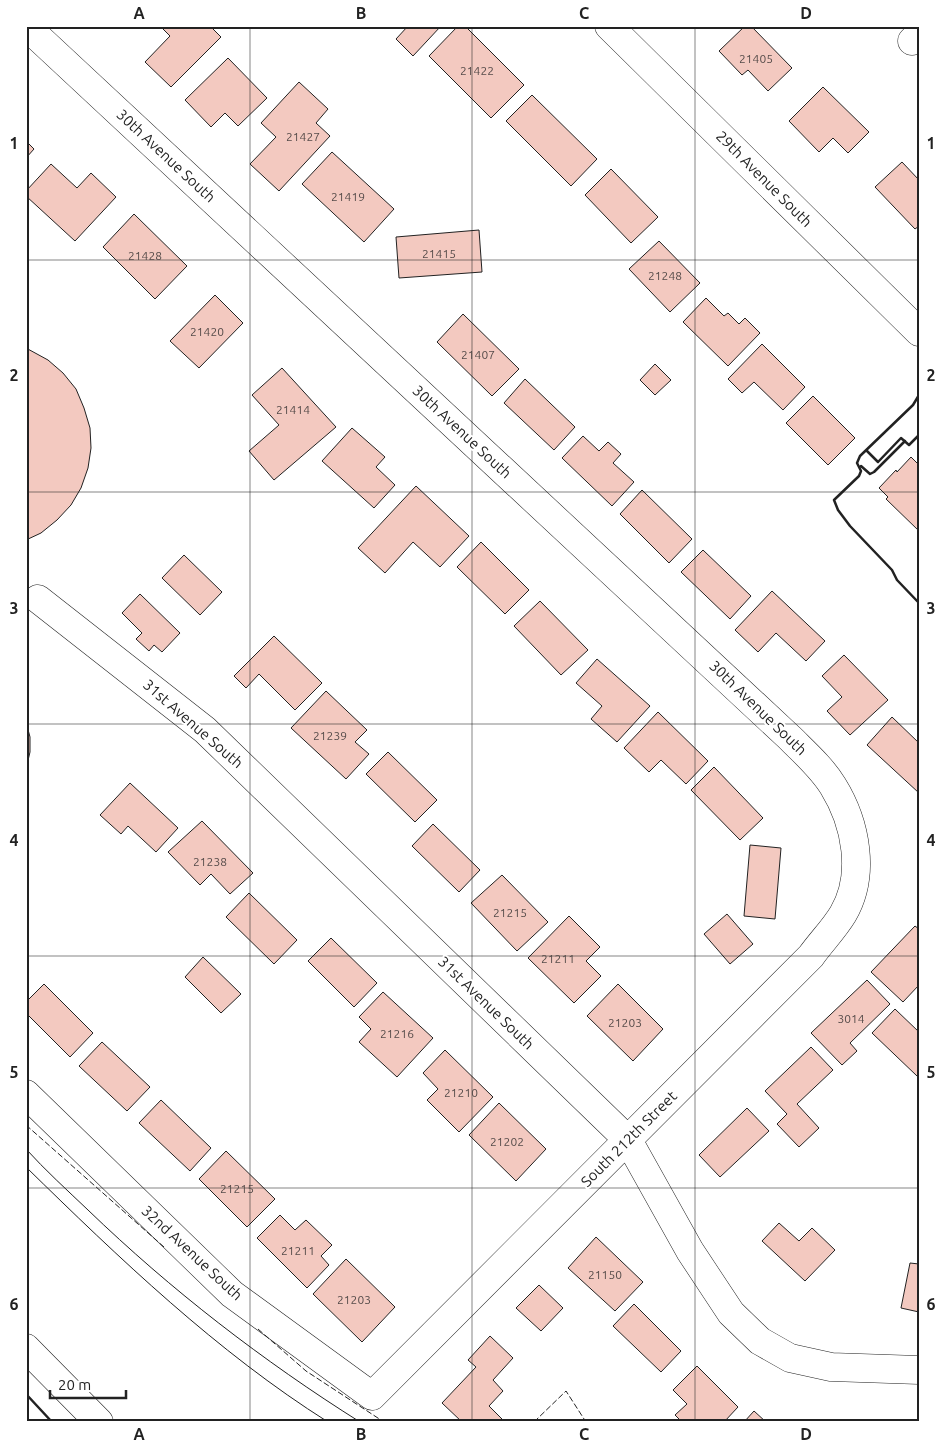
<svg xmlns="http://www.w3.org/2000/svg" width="945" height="1448" font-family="Ubuntu,sans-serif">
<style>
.building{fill:#f3c9c0;stroke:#222}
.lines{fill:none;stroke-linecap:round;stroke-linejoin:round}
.minor-casing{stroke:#222;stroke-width:29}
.highway-casing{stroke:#222;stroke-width:29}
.minor{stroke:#fff;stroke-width:28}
.highway{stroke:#fff;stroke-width:28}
.tram{stroke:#222;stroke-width:1}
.fence{stroke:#222;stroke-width:1;stroke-dasharray:6 2.5;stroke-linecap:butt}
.wall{stroke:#222;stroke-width:2.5}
.grid{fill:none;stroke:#222;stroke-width:1;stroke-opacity:0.55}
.labels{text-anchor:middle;stroke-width:4;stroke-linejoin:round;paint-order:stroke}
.number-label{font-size:12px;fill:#564c4a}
.street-label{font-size:15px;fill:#222;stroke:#fff}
.neatline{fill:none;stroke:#222;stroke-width:2}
.grid-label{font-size:16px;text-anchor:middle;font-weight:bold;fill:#222}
</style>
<rect width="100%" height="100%" fill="#fff"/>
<path class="building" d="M160,26H210L221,37L171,87L145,62L170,36Z
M441,26L413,56L396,39L408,26Z
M458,26H465L524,85L491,118L429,56Z
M745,26H751L792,68L768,91L748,70L742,75L719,51Z
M228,58L267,98L238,126L225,113L211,127L185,100Z
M299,82L328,109L316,123L330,136L279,191L250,164L276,137L261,123Z
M823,87L869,132L848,153L833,138L819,152L789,121Z
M532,95L597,159L571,186L506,121Z
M26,141L34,149L26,158Z
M332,152L394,209L364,242L302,184Z
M902,162L919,180V226L915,229L875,187Z
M51,164L77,188L91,173L116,197L75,241L26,196V191Z
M611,169L658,217L631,243L585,195Z
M134,214L187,266L155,299L103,247Z
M479,230L482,272L399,278L396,237Z
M659,241L700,283L670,312L629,269Z
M215,295L243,323L199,368L170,341Z
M706,298L724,316L728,313L739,324L745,318L760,333L728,366L683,322Z
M463,314L519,369L492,396L437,342Z
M762,344L805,387L783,410L754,382L742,393L728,379Z
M26,348L48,360L63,373L76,389L84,408L90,428L91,448L88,468L81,488L71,505L57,520L41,533L26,540Z
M655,364L671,380L655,395L640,380Z
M282,368L336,427L274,480L249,451L279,425L252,395Z
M525,379L575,427L554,450L504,403Z
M813,396L855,438L828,465L786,423Z
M352,428L385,457L376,467L395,485L374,508L322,461Z
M583,436L599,451L608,442L621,454L613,463L634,482L612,506L562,458Z
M911,457L919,465V531L886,499L888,497L879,488L896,470L897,472Z
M416,486L469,536L440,567L413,542L385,573L358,548Z
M642,490L692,539L669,563L620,514Z
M481,542L529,590L505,614L457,567Z
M703,550L751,596L730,619L681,572Z
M184,555L222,592L200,615L162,578Z
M772,591L825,641L806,661L776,633L758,652L735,630Z
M140,594L180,633L162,652L154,645L149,651L136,639L142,633L122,613Z
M540,601L588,650L561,675L514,626Z
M274,636L322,683L295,710L259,674L246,688L234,676Z
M844,655L888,700L850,735L827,711L842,697L822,676Z
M597,659L650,706L617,742L591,719L602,706L576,683Z
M326,691L367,730L355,742L369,754L346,779L291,728Z
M658,712L708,761L686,784L661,760L649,772L624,748Z
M892,717L919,743V793L867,745Z
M26,722L30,737V752L26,769Z
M388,752L437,800L415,822L366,774Z
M714,767L763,818L740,840L691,790Z
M130,783L178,828L156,852L128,826L121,834L100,815Z
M202,821L253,873L230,894L211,874L200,885L168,852Z
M433,824L480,870L459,892L412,846Z
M750,845L781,848L775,919L744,916Z
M502,875L548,922L517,951L471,903Z
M249,893L297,940L274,964L226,917Z
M727,914L753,944L730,964L704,934Z
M569,916L600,947L586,961L601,976L574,1003L528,958Z
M915,926L919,929V985L903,1002L871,972Z
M331,938L377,983L354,1007L308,961Z
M203,957L241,994L221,1013L185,977Z
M867,980L890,1004L850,1043L857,1051L842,1065L811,1033Z
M44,984L93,1033L70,1057L26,1013V1002Z
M618,984L663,1029L633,1061L587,1016Z
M383,992L433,1038L397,1077L359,1042L371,1029L359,1017Z
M895,1009L919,1032V1074L917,1076L872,1033Z
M102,1042L150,1087L127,1111L79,1066Z
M811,1047L833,1070L797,1104L819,1128L799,1147L777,1124L787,1114L765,1091Z
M445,1050L493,1097L459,1132L427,1100L438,1089L423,1073Z
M161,1100L211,1148L190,1171L139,1123Z
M499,1103L546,1149L516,1181L469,1135Z
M747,1108L769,1131L720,1177L699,1155Z
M226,1151L275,1199L247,1227L199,1179Z
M280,1215L295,1230L306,1220L332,1245L321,1256L329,1265L307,1288L257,1238Z
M779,1223L799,1241L812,1228L835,1250L805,1281L762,1241Z
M596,1237L643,1282L615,1311L568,1268Z
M346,1259L395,1307L362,1342L313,1294Z
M910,1263L919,1264V1312L901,1308Z
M539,1285L563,1308L541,1331L516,1308Z
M634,1304L681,1351L661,1372L613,1326Z
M490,1336L513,1358L493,1380L503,1391L489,1406L505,1422H462L442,1403L476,1367L468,1360Z
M697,1366L738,1407L724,1422H682L675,1415L687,1404L673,1390Z
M754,1411L766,1422H744Z"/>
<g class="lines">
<g class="minor-casing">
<path id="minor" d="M26,26L790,738C805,753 822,768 833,786C856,823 866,875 843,914C834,929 821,942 811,956L372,1396L232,1294L26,1094
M609,26L919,332
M912,41L919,34
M38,599L205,730L628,1140L690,1251L731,1313L760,1341L790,1358L831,1367L919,1370"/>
</g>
<g class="highway-casing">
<path id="highway" d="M26,1348L99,1422"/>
</g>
<use href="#minor" class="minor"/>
<use href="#highway" class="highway"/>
<path class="tram" d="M26,1149C45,1170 67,1190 88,1210C171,1290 263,1361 360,1422
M26,1167C119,1258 217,1352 328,1422"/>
<path class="fence" d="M26,1125L164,1247
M258,1329L306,1371L384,1422
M534,1422L566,1391L586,1422"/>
<path class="wall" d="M919,395L913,405L860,456L857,463L861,471L859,476L834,500L838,510L850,526L892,570L897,580L919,603
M867,451L878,462L901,438L909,445L919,435
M861,466L870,474L874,472L905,441
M26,1394L52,1422"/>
</g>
<path class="grid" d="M250,26V1422M472,26V1422M695,26V1422M26,260H919M26,492H919M26,724H919M26,956H919M26,1188H919"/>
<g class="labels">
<g class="number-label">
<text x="756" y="63">21405</text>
<text x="477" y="75">21422</text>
<text x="303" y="141">21427</text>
<text x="348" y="201">21419</text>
<text x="439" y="258">21415</text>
<text x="145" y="260">21428</text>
<text x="665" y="280">21248</text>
<text x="207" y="336">21420</text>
<text x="478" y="359">21407</text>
<text x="293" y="414">21414</text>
<text x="330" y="740">21239</text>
<text x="210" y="866">21238</text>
<text x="510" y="917">21215</text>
<text x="558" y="963">21211</text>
<text x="851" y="1023">3014</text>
<text x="625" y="1027">21203</text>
<text x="397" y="1038">21216</text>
<text x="461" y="1097">21210</text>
<text x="507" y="1146">21202</text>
<text x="237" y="1193">21215</text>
<text x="298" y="1255">21211</text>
<text x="605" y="1279">21150</text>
<text x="354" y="1304">21203</text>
</g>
<g class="street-label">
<text transform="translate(166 156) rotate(43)" y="5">30th Avenue South</text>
<text transform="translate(764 179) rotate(45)" y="5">29th Avenue South</text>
<text transform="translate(462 432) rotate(43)" y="5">30th Avenue South</text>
<text transform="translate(758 708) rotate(44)" y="5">30th Avenue South</text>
<text transform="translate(193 724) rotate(41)" y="5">31st Avenue South</text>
<text transform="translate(486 1003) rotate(44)" y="5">31st Avenue South</text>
<text transform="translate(629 1139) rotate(-45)" y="5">South 212th Street</text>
<text transform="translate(192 1253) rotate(43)" y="5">32nd Avenue South</text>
</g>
</g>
<rect width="945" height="1448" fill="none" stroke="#ffffff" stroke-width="55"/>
<path d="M50 1390v8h76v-8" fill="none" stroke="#222222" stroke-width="2.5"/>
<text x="58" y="1390" font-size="15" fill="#222222" stroke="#ffffff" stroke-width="4" paint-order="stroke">20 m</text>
<rect x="28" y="28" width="890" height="1392" class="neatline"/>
<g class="grid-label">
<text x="139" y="19">A</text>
<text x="361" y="19">B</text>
<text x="584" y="19">C</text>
<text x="806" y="19">D</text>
<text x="14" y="149">1</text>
<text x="931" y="149">1</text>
<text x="14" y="381">2</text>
<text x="931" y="381">2</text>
<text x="14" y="614">3</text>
<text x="931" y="614">3</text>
<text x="14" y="846">4</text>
<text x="931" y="846">4</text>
<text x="14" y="1078">5</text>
<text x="931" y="1078">5</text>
<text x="14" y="1310">6</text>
<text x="931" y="1310">6</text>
<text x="139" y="1440">A</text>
<text x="361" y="1440">B</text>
<text x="584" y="1440">C</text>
<text x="806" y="1440">D</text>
</g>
</svg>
